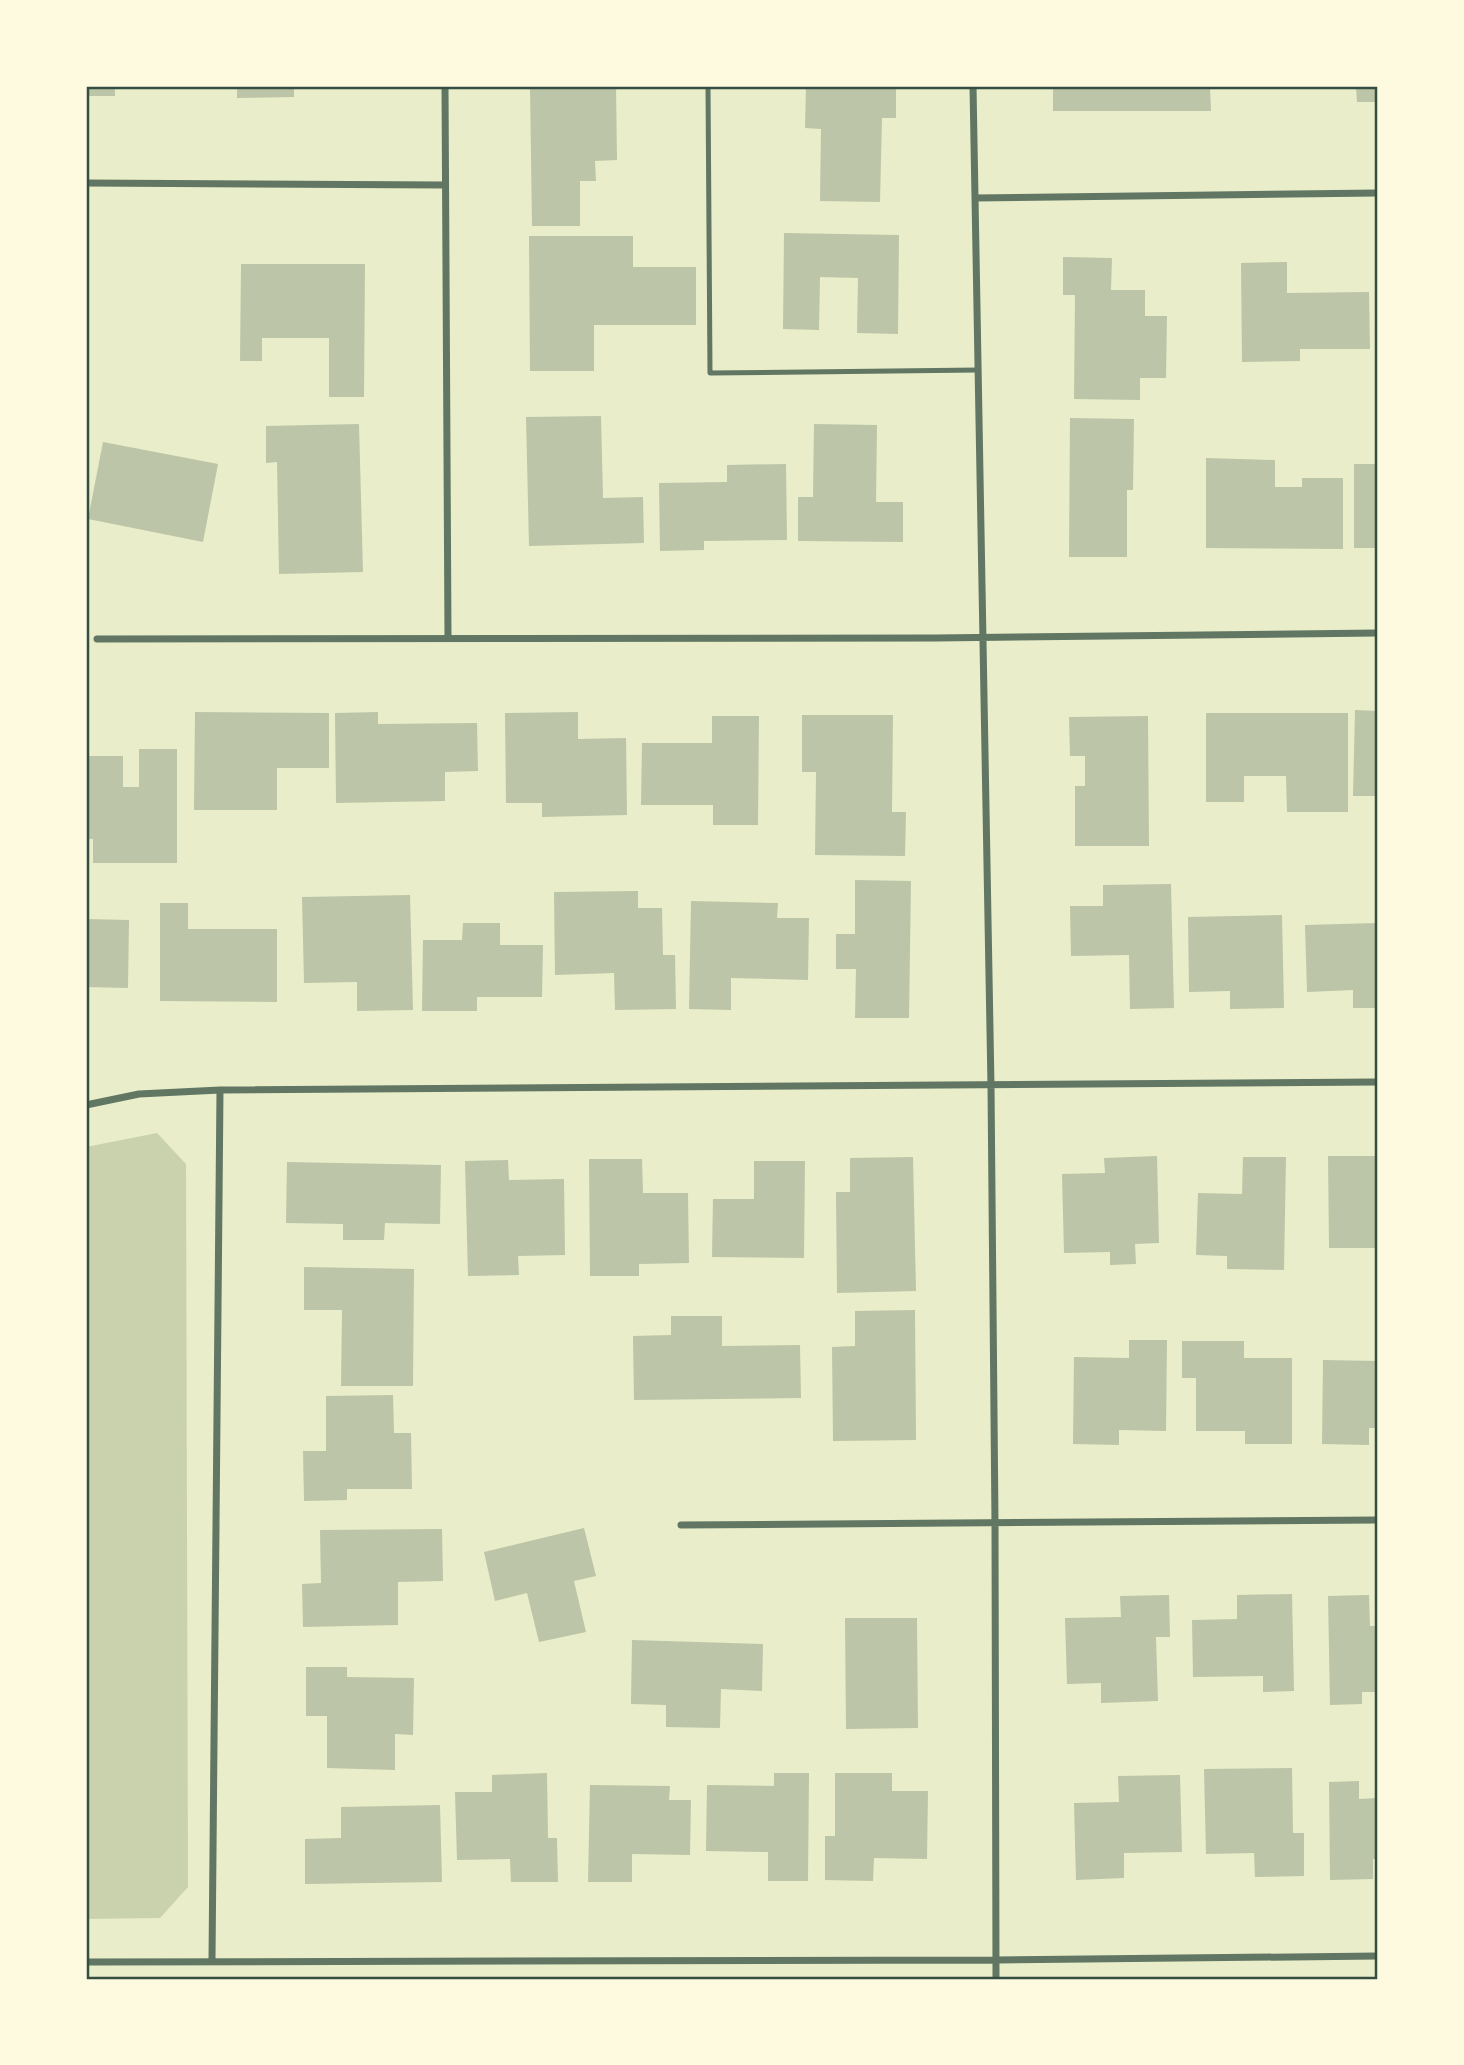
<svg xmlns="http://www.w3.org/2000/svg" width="1464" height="2065" font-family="Manrope,sans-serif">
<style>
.green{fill:#cad2ad}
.building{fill:#bcc5a7}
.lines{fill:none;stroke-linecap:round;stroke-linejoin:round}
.service{stroke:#617663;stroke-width:5}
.minor{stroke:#617663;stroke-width:7}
.neatline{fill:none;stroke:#344e41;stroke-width:2.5}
</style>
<rect width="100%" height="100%" fill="#e9edc9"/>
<path class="green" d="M157,1133L186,1164L188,1887L160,1918L86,1919V1147Z"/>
<path class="building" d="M86,86H115V96H86Z
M237,86H294V97L237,98Z
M530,86H616L617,160L595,161L596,181H580V226H532Z
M806,86H896V118H882L880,202L820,201L821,129L805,128Z
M1053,86H1210L1211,111H1053Z
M1356,86H1378V102H1357Z
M784,233L899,235L898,334L857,333L858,278L820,277L819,330L783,329Z
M529,236H633V267H696V325H594V371H530Z
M1063,257L1112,258L1111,290H1145V316H1167L1166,378H1140V400L1074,399L1075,295H1063Z
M1287,262V293L1369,292L1370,349H1300V361L1242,362L1241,263Z
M241,264H365L364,397H329V338H262V361H240Z
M601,416L603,498L643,497L644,543L529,546L526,417Z
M1070,418L1134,419L1133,490H1127V557H1069Z
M359,424L363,572L279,574L277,462L266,463V426Z
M814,424L877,425L876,502H903V542L798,541V497H813Z
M103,442L218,464L203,542L88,519Z
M1206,458L1275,460V487H1302V478H1343V549L1206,548Z
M786,464L787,540L704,541V550L660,551L659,483L727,482V465Z
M1354,464H1378V548H1354Z
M1355,710L1378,711V796H1353Z
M195,712L329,713V768H277V810H194Z
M378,712V724L477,723L478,771L445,772V801L336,803L335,713Z
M578,712V739L626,738L627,815L542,817V803H506L505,713Z
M1206,713H1348V812H1287L1286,776H1244V802H1206Z
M802,715H893L892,812H906L905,856L815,855L816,772H802Z
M712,716H759L758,825H713V805H641L642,743H712Z
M1148,716L1149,846H1075V786H1085V756H1070L1069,717Z
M139,749H177V863H93V839H86V756H123V787H139Z
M855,880L911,881L909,1018H855L856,969H836V934H855Z
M1171,884L1174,1008L1130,1009L1129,955L1071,956L1070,906H1103V885Z
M638,891V908H662L663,955H675L676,1009L615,1010L614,973L555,975L554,892Z
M410,895L413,1010L357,1011V982L304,983L302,897Z
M691,901L778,903L777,918H809L808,980L731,978V1010L689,1009Z
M160,903H188V929H277V1002L160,1001Z
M1282,915L1284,1008L1230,1009V991L1189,992L1188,917Z
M86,919L129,920L128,988L86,987Z
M463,923H500V945H543L542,997H477V1011H422L423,940H462Z
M1378,923V1008H1353V990L1307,992L1305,925Z
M1157,1156L1159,1243L1135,1244L1136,1264L1110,1265V1252L1064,1253L1062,1174L1105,1173L1104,1158Z
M1328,1156H1378V1248H1329Z
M913,1157L916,1291L837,1293L836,1192H850V1158Z
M1243,1157H1286L1284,1270L1227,1269V1256L1196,1255L1198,1193L1242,1194Z
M589,1159H642L643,1193H688L689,1263L639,1264V1276H590Z
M508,1160L509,1180L564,1179L565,1255L518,1256L519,1275L468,1276L465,1161Z
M754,1161H805L804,1258L712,1257L713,1199H754Z
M287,1162L441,1165L440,1224L385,1223L384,1240H343V1224L286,1223Z
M304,1267L414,1269L413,1386H341L342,1310H304Z
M915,1310L916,1440L833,1441L832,1347L855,1346V1311Z
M671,1316H722V1346L800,1345L801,1398L634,1400L633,1336L671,1335Z
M1129,1340H1167L1166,1431L1119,1430V1445L1073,1444L1074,1357L1129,1358Z
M1182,1341H1244V1358H1292V1444H1245V1431H1196V1378H1182Z
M1323,1360L1378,1361V1428H1369V1445L1322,1444Z
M393,1395L394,1433H411L412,1489H347V1500L304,1501L303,1451H326V1396Z
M584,1528L596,1576L574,1581L586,1632L539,1642L527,1593L495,1601L484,1552Z
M442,1529L443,1581L398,1582V1625L303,1627L302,1584L321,1583L320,1530Z
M1292,1594L1294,1691L1263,1692V1676L1193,1677L1192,1620L1237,1619V1595Z
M1169,1595L1170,1637H1156L1158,1701L1101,1703V1683L1067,1684L1065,1618L1121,1617L1120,1596Z
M1369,1595L1370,1626H1378V1692H1362V1704L1330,1705L1328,1596Z
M845,1618H917L918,1728L846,1729Z
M632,1640L763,1644L762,1691L721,1689L720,1728L666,1727V1705L631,1704Z
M306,1667H347V1677L414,1678L413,1735L395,1734V1770L327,1768V1716H306Z
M1292,1768L1293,1833H1304V1876L1255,1877L1254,1853L1206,1854L1204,1769Z
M547,1773L548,1838H557L558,1882H511L510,1859L457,1860L455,1792H492V1775Z
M774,1773H809L808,1881H768V1852L706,1851L707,1785L774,1786Z
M835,1773H892V1791H928L927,1859L874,1858L873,1881L825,1880V1836H835Z
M1180,1775L1182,1852L1124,1853V1878L1076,1880L1074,1803L1119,1802L1118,1776Z
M1359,1781V1799L1378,1798V1859H1373V1879L1330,1880L1329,1782Z
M590,1785L670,1786L669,1800H691L690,1855L632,1854V1882H588Z
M440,1805L442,1882L305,1884V1839L341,1838V1807Z"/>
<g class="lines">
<path class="service" d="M708,86L710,373L978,370"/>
<path class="minor" d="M445,86L448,638
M973,86L991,1086L995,1523L996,1979
M86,183L444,185
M975,198L1378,193
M97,639L936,638L1378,633
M86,1105L139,1094L220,1090L1378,1082
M681,1525L1378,1520
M212,1960L220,1090
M86,1962L996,1960L1378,1956"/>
</g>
<rect width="1464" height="2065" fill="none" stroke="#fefae0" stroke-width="175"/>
<rect x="88" y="88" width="1288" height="1890" class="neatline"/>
</svg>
